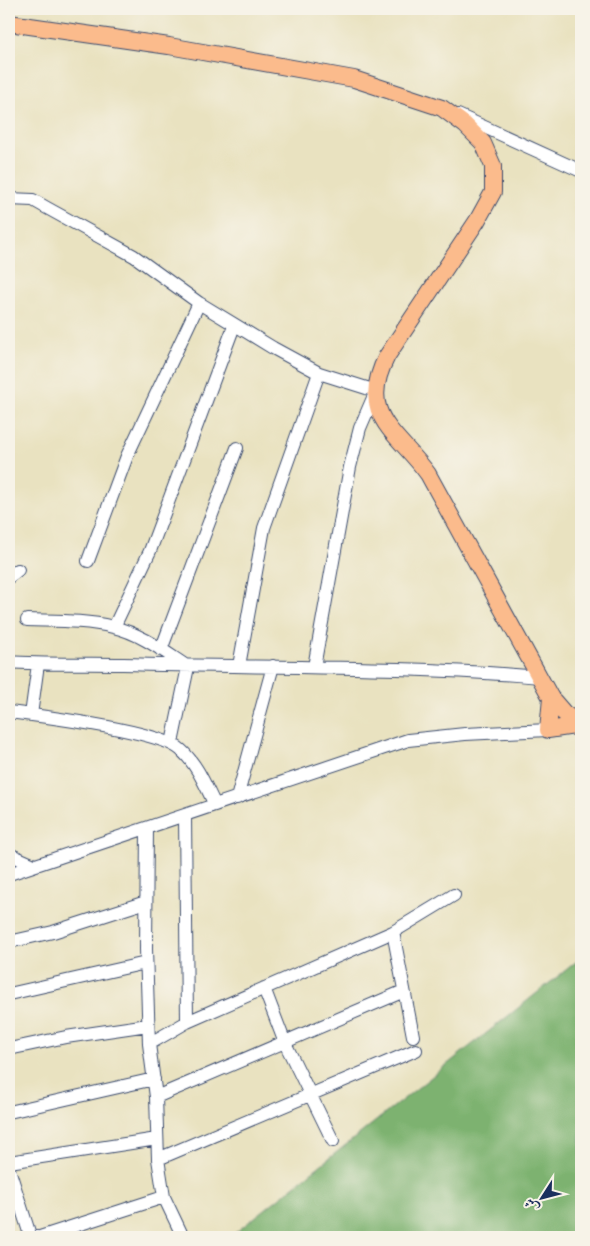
<svg xmlns="http://www.w3.org/2000/svg" width="590" height="1246" font-family="'Libre Caslon Text',Amiri,serif">
<style>
.forest{fill:#7db26f;stroke:#4c7066}
.lines{fill:none;stroke-linecap:round;stroke-linejoin:round}
.minor-casing{stroke:#3a4a6d;stroke-width:14}
.major-casing{stroke:#3a4a6d;stroke-width:18}
.minor{stroke:#fff;stroke-width:12}
.major{stroke:#fbbb8c;stroke-width:16}
</style>
<rect width="100%" height="100%" fill="#f7f3e8"/>
<filter id="ink" filterUnits="userSpaceOnUse"><feTurbulence type="fractalNoise" baseFrequency=".02" numOctaves="2"/><feDisplacementMap in="SourceGraphic" scale="10" xChannelSelector="R" yChannelSelector="G"/><feConvolveMatrix kernelMatrix="1 2 1 2 8 2 1 2 1" color-interpolation-filters="sRGB"/></filter>
<filter id="wash" filterUnits="userSpaceOnUse"><feTurbulence type="fractalNoise" baseFrequency=".0096" numOctaves="4" result="noise"/><feDisplacementMap in="SourceGraphic" scale="20" xChannelSelector="R" yChannelSelector="G"/><feGaussianBlur stdDeviation="1.12" result="paint"/><feColorMatrix in="noise" values="0 0 0 0 0 0 0 0 0 0 0 0 0 0 0 0 0 1.4 0 .05"/><feComposite in="paint" operator="in"/></filter>
<g filter="url(#wash)">
<rect width="100%" height="100%" fill="#e9e2c0"/>
<path class="forest" d="M581,958V1237H230Z"/>
</g>
<g filter="url(#ink)">
<g class="lines">
<g class="minor-casing">
<path id="minor" d="M458,115L581,171
M9,199L33,200L47,208L134,256L199,303L273,348L319,373L376,391L360,428L350,467L314,667
M88,561L127,456L199,303
M9,577L18,570
M27,620C55,621 85,620 113,627C140,633 165,652 188,667L172,743
M114,627L150,551L234,326
M161,650L237,448
M9,662C47,665 85,663 123,664C262,668 401,665 540,677
M239,666L264,528L319,373
M9,712C41,716 161,731 181,750C197,764 206,787 215,805
M31,715L38,664
M237,798L273,666
M185,815L187,1022
M147,828L146,949L149,1044L156,1097L158,1159L164,1197L183,1237
M9,854L34,865
M9,874L408,740L465,734L548,730
M393,932L413,1036
M9,942L53,932L146,902
M264,988L285,1043L333,1141
M9,994L146,963
M149,1044L187,1022L393,932L454,895
M9,1049L66,1037L148,1025
M156,1097L404,991
M9,1112L154,1079
M158,1159L416,1050
M9,1162L157,1139
M9,1169L30,1235L37,1237
M40,1237L164,1197"/>
</g>
<g class="major-casing">
<path id="major" d="M9,23L169,46L354,79L442,108L465,125L483,143L493,166V192L477,221L387,356C356,416 398,432 428,474L551,698L564,713L581,725
M551,698L548,730L581,725"/>
</g>
<use href="#minor" class="minor"/>
<use href="#major" class="major"/>
</g>
</g>
<rect width="590" height="1246" fill="none" stroke="#f7f3e8" stroke-width="30"/>
<g transform="translate(542 1198) rotate(234)" stroke="#f7f3e8" stroke-width="4" paint-order="stroke">
<path d="M0-4L9 19L0 12L-9 19Z" fill="#1b2f5e"/>
<text y="-8" font-size="14" font-weight="bold" text-anchor="middle" fill="#1b2f5e">ش</text>
</g>
</svg>
